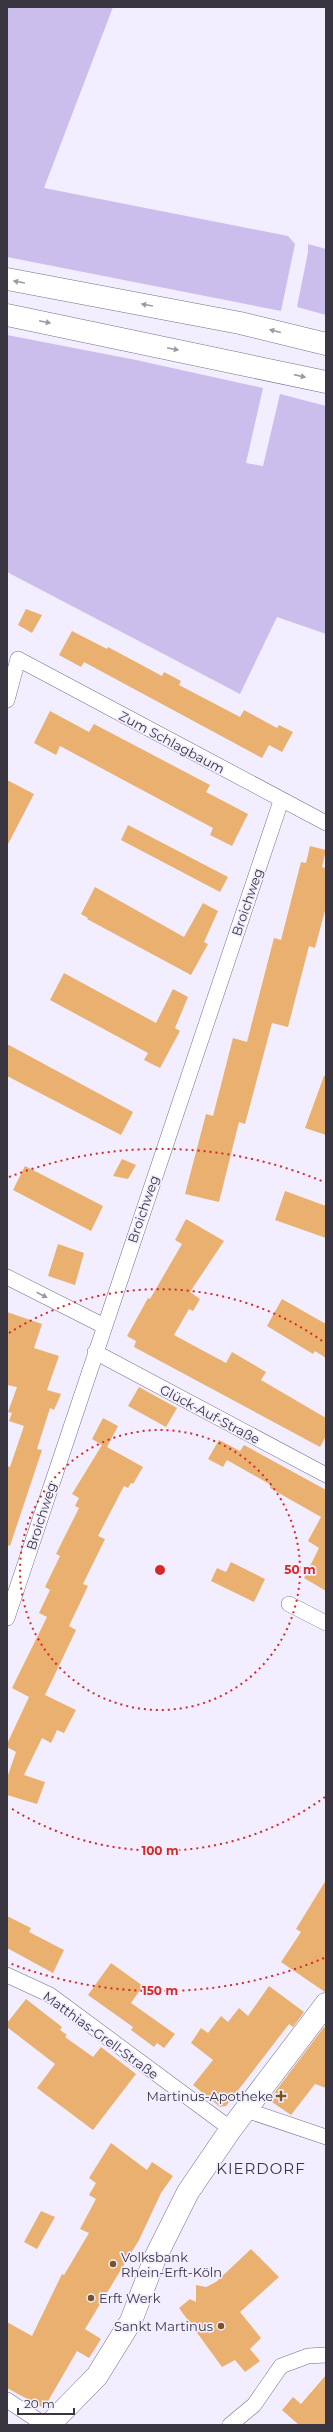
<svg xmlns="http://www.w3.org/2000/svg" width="333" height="2432" font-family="Montserrat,sans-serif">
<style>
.green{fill:#cbbeed}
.building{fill:#e9b070}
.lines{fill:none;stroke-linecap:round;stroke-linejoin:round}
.street-casing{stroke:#756f87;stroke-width:16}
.secondary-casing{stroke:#756f87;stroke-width:23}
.highway-casing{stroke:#756f87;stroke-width:23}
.street{stroke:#fff;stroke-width:15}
.secondary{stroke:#fff;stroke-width:22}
.highway{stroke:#fff;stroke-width:22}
.oneway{fill:#9c9aa0}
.ring{fill:none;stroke:#d62828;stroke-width:2;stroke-dasharray:2 4}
.poi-dot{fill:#76542c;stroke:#f2eeff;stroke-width:1.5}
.labels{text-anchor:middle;stroke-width:3.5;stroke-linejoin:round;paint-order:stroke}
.street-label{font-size:13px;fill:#393641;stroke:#f2eeff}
.poi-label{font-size:13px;fill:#393641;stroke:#f2eeff;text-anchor:end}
.quarter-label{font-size:15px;letter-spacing:1px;fill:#393641;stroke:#f2eeff}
.centre{fill:#d62828;stroke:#f2eeff;stroke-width:2}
.ring-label{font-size:12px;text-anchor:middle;font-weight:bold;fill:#d62828;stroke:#f2eeff;stroke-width:3.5;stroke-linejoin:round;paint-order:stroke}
</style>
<rect width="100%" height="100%" fill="#f2eeff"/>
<path class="green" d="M7,7H113L44,188L288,236L295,244L281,311L7,257Z
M308,244L326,249V315L297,307L308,252Z
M7,335L136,360L263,388L246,463L263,466L280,394L326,406V634L277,617L240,694L7,572Z"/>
<path class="building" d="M26,609L42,615L32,633L18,625Z
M72,631L107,649L108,647L162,676L164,672L181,681L179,685L240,717L244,710L277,728L279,725L293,732L282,752L269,745L262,758L84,662L81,667L59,655Z
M50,711L89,732L94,724L210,785L206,792L248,814L232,846L210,835L213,828L60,746L56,755L34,743Z
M7,780L34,794L7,846Z
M128,825L228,877L220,892L121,840Z
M310,846L326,850L322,867L326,868V907L315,948L309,946L288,1027L272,1023L245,1124L239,1122L219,1202L185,1194L206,1114L213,1116L233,1038L247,1042L274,938L281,940L301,862L306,863Z
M95,887L184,937L203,903L218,911L204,942L208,944L191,975L87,919L88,918L81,914Z
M64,973L156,1023L173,989L188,997L175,1028L180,1031L160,1068L144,1060L148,1053L50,1000Z
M7,1044L133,1112L121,1135L7,1076Z
M324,1076H326V1135L305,1128Z
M122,1159L136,1165L128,1179L113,1176Z
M25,1166L103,1206L91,1231L13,1190Z
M285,1191L326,1206V1238L275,1220Z
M186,1219L224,1241L190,1292L200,1299L193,1311L189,1309L174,1335L226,1363L232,1352L266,1372L261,1380L326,1418V1436L320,1447L134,1347L136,1341L127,1336L148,1298L150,1299L182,1244L175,1240Z
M58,1244L84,1253L75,1285L48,1276Z
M282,1299L326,1324V1358L315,1351L313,1354L267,1326Z
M7,1312L42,1324L34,1348L59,1356L47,1390L61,1394L54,1410L50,1408L37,1449L42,1450L10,1546L7,1545V1466L10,1467L24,1426L9,1421L12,1413L8,1412L17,1387L7,1385Z
M139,1387L177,1408L166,1427L128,1406Z
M103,1418L118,1426L107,1447L143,1467L133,1484L131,1483L128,1488L124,1486L98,1536L105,1539L83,1584L88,1586L69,1626L76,1630L45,1695L76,1710L64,1733L57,1730L51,1743L42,1738L24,1775L45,1782L37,1804L7,1795V1778L16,1752L7,1747V1744L29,1697L12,1688L47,1617L39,1613L50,1590L45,1587L60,1556L56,1554L79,1508L75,1506L79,1498L72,1494L102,1445L92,1439Z
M219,1440L240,1451L244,1445L326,1490V1591L304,1578L319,1548L308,1541L321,1517L270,1488L271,1485L227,1460L223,1467L208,1459Z
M231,1562L265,1579L254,1602L211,1581L217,1568L226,1572Z
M326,1880V1992H325L281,1962L301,1932L296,1929Z
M7,1916L31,1928L29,1932L64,1950L53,1973L7,1948Z
M111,1963L143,1986L131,2003L175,2034L164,2048L157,2043L154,2047L131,2030L133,2027L88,1995Z
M269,1986L304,2012L293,2027L289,2024L226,2106L220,2107L193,2085L213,2060L191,2043L201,2028L208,2033L221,2016L228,2022L239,2008L248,2016Z
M26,1999L62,2027L60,2030L67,2035L65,2037L93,2057L101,2047L136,2074L93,2130L37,2088L55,2064L7,2027V2023Z
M324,2027L326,2029V2088L315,2084L291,2115L269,2100Z
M111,2143L147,2170L152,2162L173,2176L161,2193L139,2240L85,2329L101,2339L89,2358L77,2351L44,2408L7,2388V2322L32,2336L62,2274L64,2275L89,2233L80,2229L96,2199L89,2195L96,2183L89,2178Z
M41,2211L55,2217L37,2249L24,2242Z
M251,2249L279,2277L240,2312L261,2338L250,2349L260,2361L245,2372L235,2360L222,2367L179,2308L190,2299L196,2302V2285L206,2287L216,2282Z
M326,2375V2425H299L282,2410L293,2397L301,2404Z"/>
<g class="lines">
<g class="street-casing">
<path id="street" d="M7,700L18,659L326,823
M7,1277L104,1326
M95,1352L326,1475
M289,1604L326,1623
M7,1618L281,801
M7,1975L50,1995L231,2129
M246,2110L326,2137
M7,2400L45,2425
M230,2425L254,2405L281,2366L308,2356L326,2355"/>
</g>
<g class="secondary-casing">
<path id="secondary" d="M49,2425L97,2376L131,2321L155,2258L188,2192L231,2129L326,2004"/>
</g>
<g class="highway-casing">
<path id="highway" d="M7,279L240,323L326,344
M7,315L326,382"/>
</g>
<use href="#street" class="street"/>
<use href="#secondary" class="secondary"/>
<use href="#highway" class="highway"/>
</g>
<defs><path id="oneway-solid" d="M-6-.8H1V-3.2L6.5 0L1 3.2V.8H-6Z"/></defs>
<g class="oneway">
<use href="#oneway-solid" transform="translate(19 282) rotate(-170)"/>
<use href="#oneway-solid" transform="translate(147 305) rotate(-170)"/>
<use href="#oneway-solid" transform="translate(45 322) rotate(12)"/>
<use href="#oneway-solid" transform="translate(275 331) rotate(-166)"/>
<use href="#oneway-solid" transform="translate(173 349) rotate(12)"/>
<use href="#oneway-solid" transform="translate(300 376) rotate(13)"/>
<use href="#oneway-solid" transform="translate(42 1295) rotate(27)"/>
</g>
<g class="ring">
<circle cx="160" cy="1570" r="140"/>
<path d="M325 1797A281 281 0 0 1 9 1807M9 1333A281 281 0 0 1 325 1343"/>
<path d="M324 1958A421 421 0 0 1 9 1963M9 1177A421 421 0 0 1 324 1182"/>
</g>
<g class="poi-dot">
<path d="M279 2090h4v4h4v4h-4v4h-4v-4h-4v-4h4z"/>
<circle cx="113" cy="2264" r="4"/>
<circle cx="91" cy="2298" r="4"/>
<circle cx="221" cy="2326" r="4"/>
</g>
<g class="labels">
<g class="street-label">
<text transform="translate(172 742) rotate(28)" y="5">Zum Schlagbaum</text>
<text transform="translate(247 902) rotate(-71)" y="5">Broichweg</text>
<text transform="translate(143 1209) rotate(-71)" y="5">Broichweg</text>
<text transform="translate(210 1414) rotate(28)" y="5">Glück-Auf-Straße</text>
<text transform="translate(41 1516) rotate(-72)" y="5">Broichweg</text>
<text transform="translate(101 2035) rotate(36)" y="5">Matthias-Grell-Straße</text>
</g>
<g class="poi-label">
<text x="273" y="2101">Martinus-Apotheke</text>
<text x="121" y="2262" text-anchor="start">Volksbank<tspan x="121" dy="15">Rhein-Erft-Köln</tspan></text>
<text x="99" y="2303" text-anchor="start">Erft Werk</text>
<text x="213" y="2331">Sankt Martinus</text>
</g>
<g class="quarter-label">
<text x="261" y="2174">KIERDORF</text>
</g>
</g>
<circle cx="160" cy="1570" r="6" class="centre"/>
<g class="ring-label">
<text x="300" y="1574">50 m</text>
<text x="160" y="1855">100 m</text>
<text x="160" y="1995">150 m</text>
</g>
<rect width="333" height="2432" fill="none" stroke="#393641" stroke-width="16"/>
<path d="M18 2408v6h56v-6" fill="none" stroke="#393641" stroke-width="2"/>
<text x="24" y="2408" font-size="12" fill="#393641" stroke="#f2eeff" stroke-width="3" paint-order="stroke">20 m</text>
</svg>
